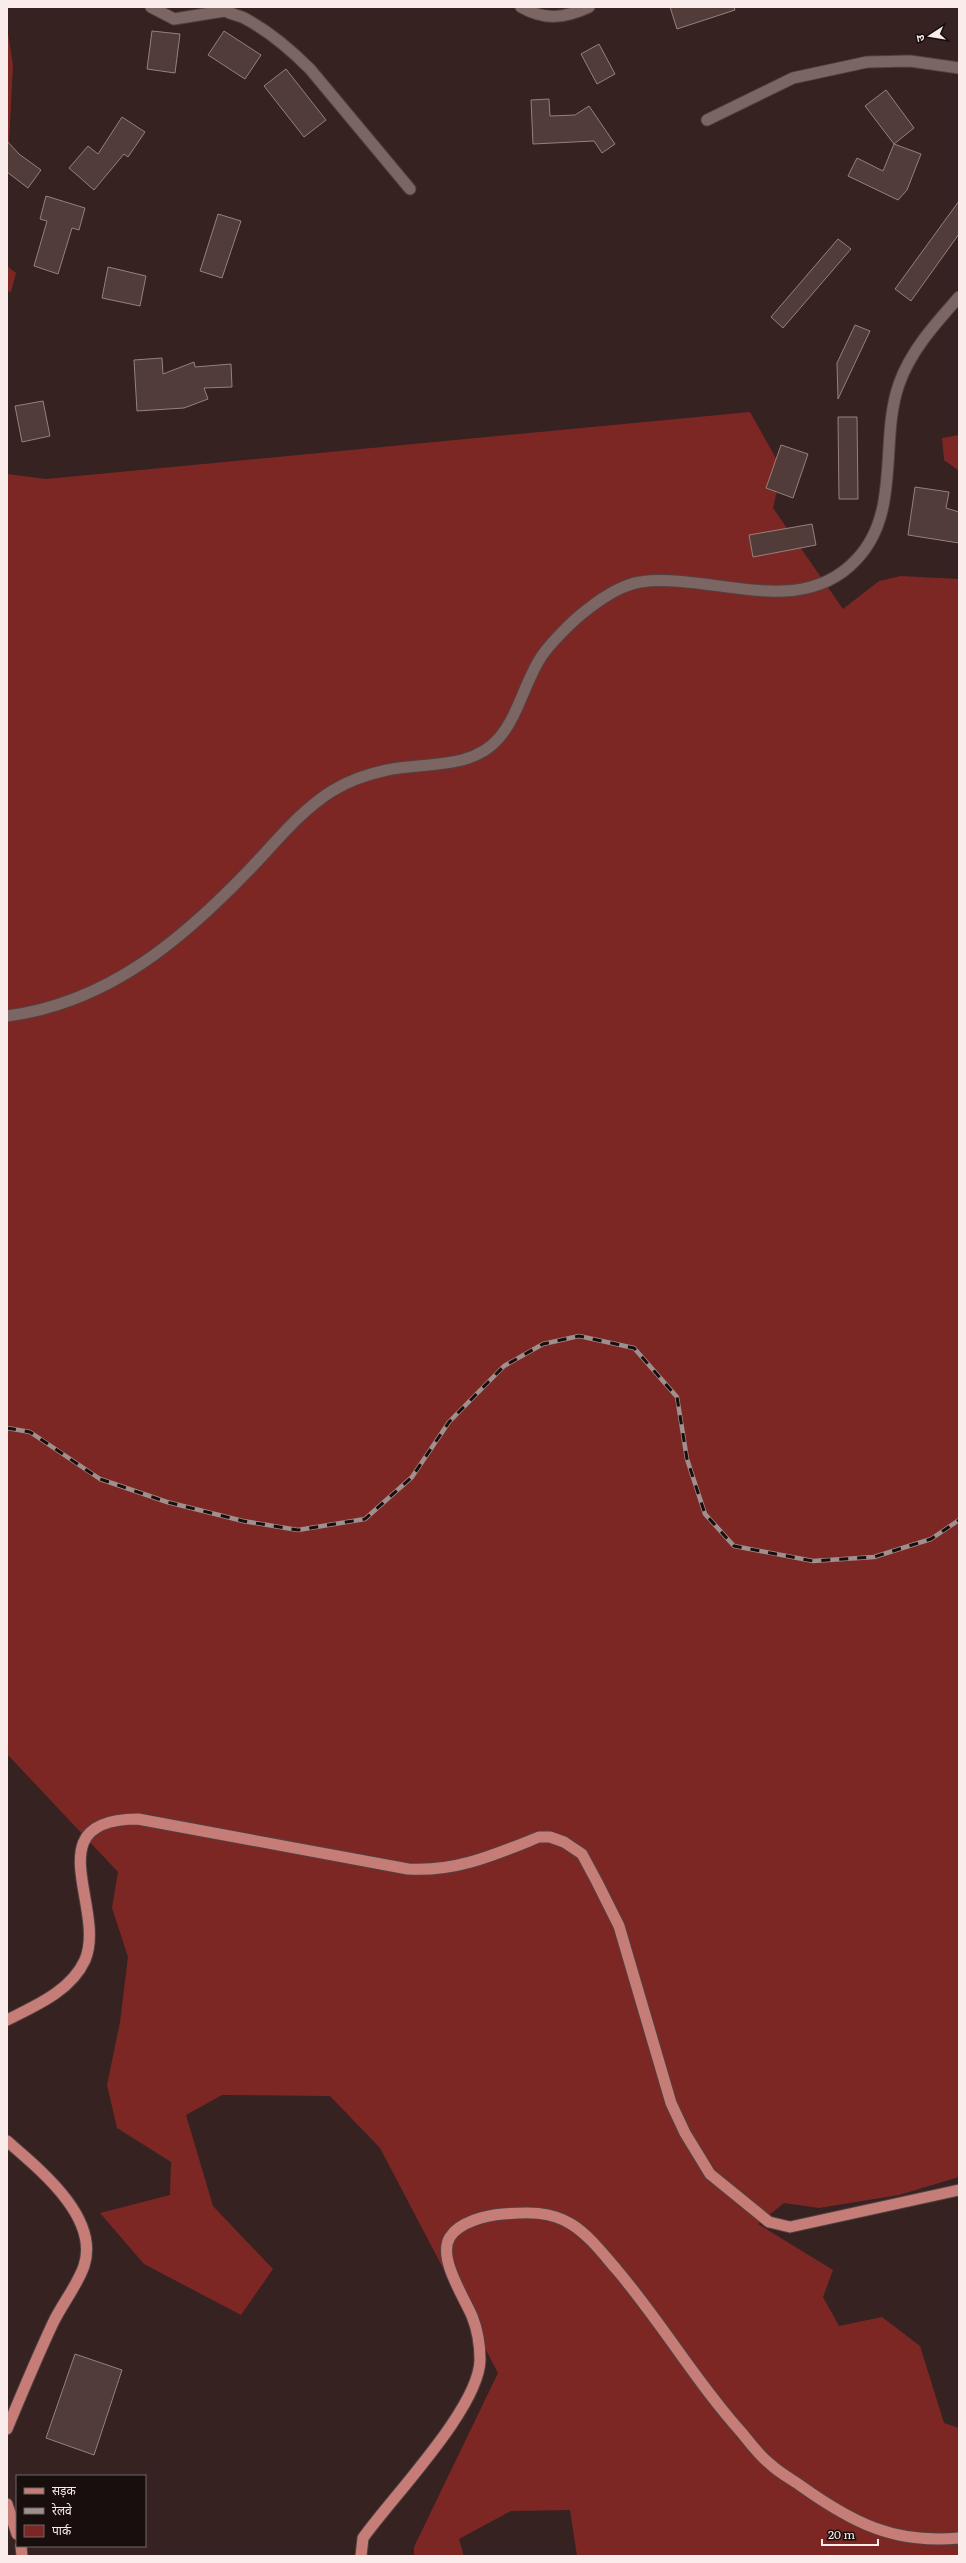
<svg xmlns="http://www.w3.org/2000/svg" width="966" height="2563" font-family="Literata,'Noto Sans Devanagari',serif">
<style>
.green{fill:#7d2725}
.building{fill:#513c3a;stroke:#97807d}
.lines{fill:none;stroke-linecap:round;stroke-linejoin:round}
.minor-casing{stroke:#514140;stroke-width:13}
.tertiary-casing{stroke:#514140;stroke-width:13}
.primary-casing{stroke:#514140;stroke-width:13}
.minor{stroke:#7c6663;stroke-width:11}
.tertiary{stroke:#7c6663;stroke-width:11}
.primary{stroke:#c77d77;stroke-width:11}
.rail-casing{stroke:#9f8f8d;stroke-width:4.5}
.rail{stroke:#170e0d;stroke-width:3;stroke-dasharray:9;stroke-linecap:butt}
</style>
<rect width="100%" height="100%" fill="#352221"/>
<path class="green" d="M7,27L13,65L9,143L7,144Z
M7,266L16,273L11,292L7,291Z
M750,412L782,469L773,508L843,609L879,581L901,576L959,579V2177L899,2195L819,2208L784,2203L758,2224L833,2270L823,2297L839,2326L882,2317L920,2346L944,2423L959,2428V2556H577L570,2510L511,2511L459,2539L464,2556H414V2547L498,2373L380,2148L330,2096L222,2095L186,2115L213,2206L273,2269L241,2315L144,2264L100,2213L170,2195L171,2162L117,2128L107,2085L120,2022L128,1957L112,1908L118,1872L7,1754V474L46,479Z
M959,435V471L944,460L942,438Z"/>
<path class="building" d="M670,7H734L735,10L677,29Z
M152,31L180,34L175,73L147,69Z
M224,31L261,55L245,79L208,55Z
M599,44L615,74L597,84L581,54Z
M286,69L326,120L304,137L264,86Z
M886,90L914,128L894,144L865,106Z
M549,99L550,116L575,115L589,106L615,144L602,153L594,141L533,144L531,100Z
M122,117L145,132L128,157L124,154L94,190L69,168L88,146L98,154Z
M7,141L19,154L41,170L28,188L7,172Z
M894,144L921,154L907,190L898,200L848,176L857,158L883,171Z
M46,196L85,208L79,230L72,228L58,274L34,266L47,221L40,219Z
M959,201V234L911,301L895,289Z
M218,214L241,221L222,278L200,271Z
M838,239L851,249L783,328L771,317Z
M108,267L146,276L140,306L102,298Z
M855,325L870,331L838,399L837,363Z
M162,358L163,374L194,362L195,367L231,364L232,387L204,388L208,399L184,408L137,411L134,360Z
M43,401L50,436L22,442L15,406Z
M838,417H857L858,499H839Z
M781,445L808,454L793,498L766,488Z
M915,487L949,492L946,508L959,512V543L908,535Z
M812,524L816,545L753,557L749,535Z
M75,2354L122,2370L94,2455L46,2438Z"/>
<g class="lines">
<g class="minor-casing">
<path id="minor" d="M151,7L174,19L224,11
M222,7C227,15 238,14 246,19C270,32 291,50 310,69L410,189
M707,120L793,78L867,62L910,61L959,68"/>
</g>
<g class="tertiary-casing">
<path id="tertiary" d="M521,7C545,21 565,18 589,7
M7,1016C108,1003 183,939 250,869C276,842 300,811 332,791C348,781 368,774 387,770C424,762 472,770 499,738C517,717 524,686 538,662C546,647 573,620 588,609C602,598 622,585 640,582C711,572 799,621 856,560C902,512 879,441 899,384C911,350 936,323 959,297"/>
</g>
<g class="primary-casing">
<path id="primary" d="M7,2020C35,2006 71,1991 85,1960C107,1908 34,1819 138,1819L408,1869C456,1872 494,1855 539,1837H550L564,1842L582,1854L597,1882L619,1926L671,2103L685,2133L710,2174L769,2222L790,2227L959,2190
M7,2141C39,2169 100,2217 84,2266C77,2286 62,2304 53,2323C37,2357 22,2393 7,2429
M7,2504L17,2534
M21,2546L22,2556
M361,2556L363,2538C393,2496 479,2408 480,2360C480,2344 478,2331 472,2316C464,2297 437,2257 450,2237C459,2222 487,2215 503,2214C527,2212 550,2211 571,2224C589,2235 604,2255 617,2270C662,2323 696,2382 742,2433C750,2443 759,2455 769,2463C778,2472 791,2479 801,2486C853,2523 894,2544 959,2538"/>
</g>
<use href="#minor" class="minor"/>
<use href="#tertiary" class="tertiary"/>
<use href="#primary" class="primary"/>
<g class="rail-casing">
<path id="rail" d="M7,1428L30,1432L100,1479L167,1502L243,1521L298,1530L365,1519L412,1477L449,1422L504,1366L543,1344L579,1336L634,1348L677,1397L687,1459L705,1514L734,1546L813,1561L874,1557L931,1539L959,1520"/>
</g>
<use href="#rail" class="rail"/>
</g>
<rect width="966" height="2563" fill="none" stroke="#f9ecea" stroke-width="16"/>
<rect x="16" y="2475" width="130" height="72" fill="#170e0d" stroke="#716765"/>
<rect x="24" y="2488" width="20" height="6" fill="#c77d77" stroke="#716765"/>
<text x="52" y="2495" font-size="12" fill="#f9ecea">सड़क</text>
<rect x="24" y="2508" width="20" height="6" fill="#9f8f8d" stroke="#716765"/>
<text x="52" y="2515" font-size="12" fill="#f9ecea">रेलवे</text>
<rect x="24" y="2525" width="20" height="12" fill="#7d2725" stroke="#716765"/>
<text x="52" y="2535" font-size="12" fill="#f9ecea">पार्क</text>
<g transform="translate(930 36) rotate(258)" stroke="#170e0d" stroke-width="3" paint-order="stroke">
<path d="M0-3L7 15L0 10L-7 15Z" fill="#f9ecea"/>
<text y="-6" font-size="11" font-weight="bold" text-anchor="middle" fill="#f9ecea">उ</text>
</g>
<path d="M822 2539v6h56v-6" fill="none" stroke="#f9ecea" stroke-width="2"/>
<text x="828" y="2539" font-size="12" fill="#f9ecea" stroke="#170e0d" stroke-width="3" paint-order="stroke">20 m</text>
</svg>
